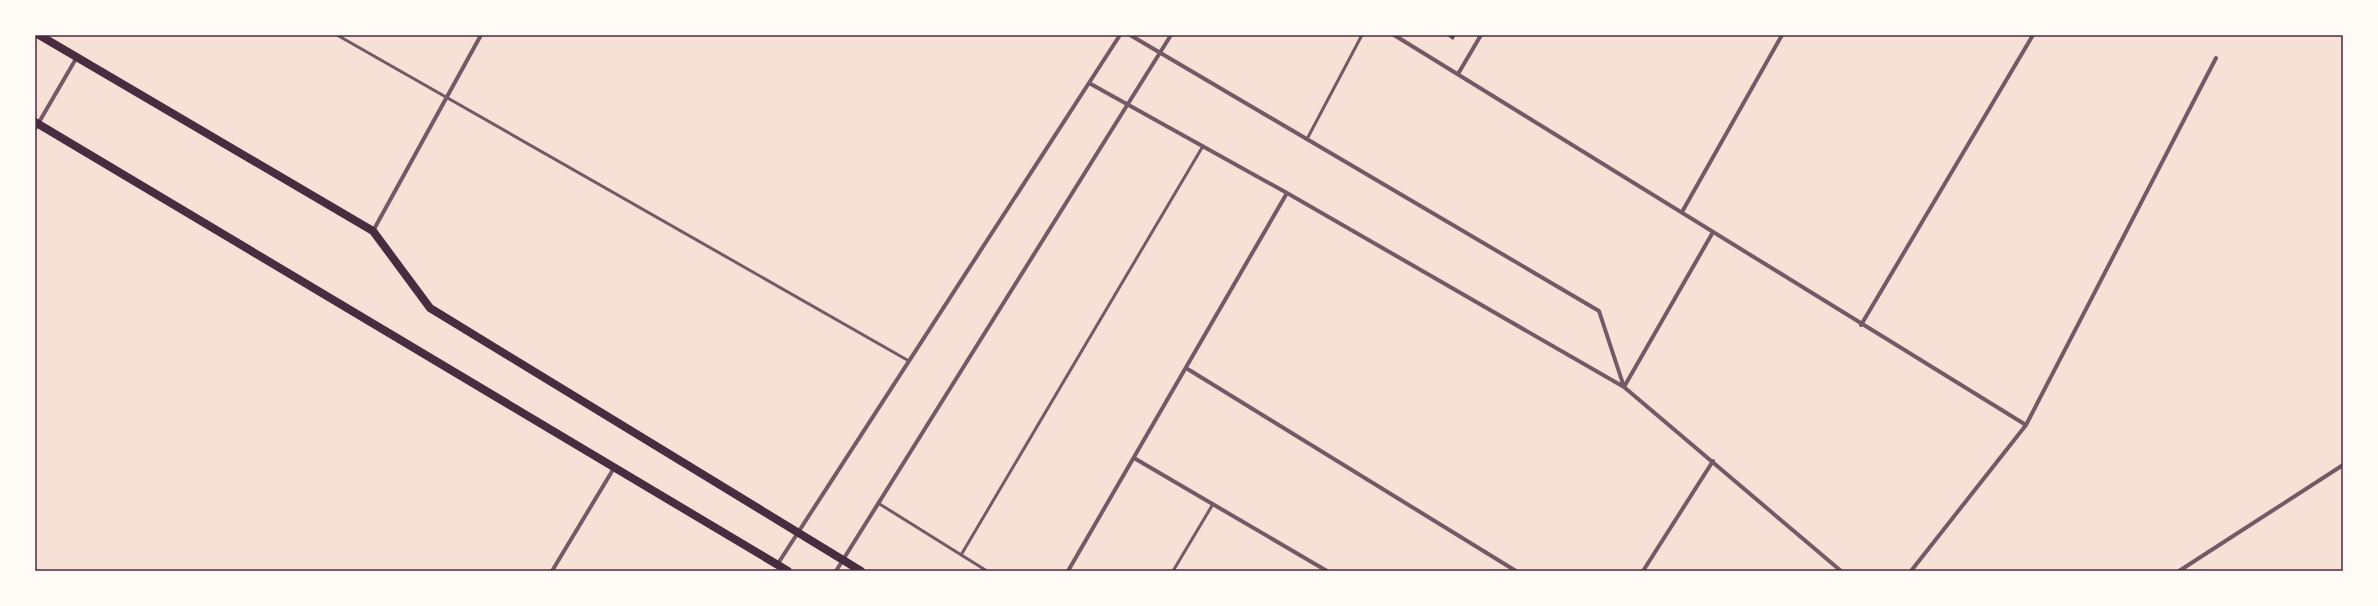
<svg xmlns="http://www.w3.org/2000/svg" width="2378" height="606" font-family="'Exo 2',sans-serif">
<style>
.building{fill:#644757}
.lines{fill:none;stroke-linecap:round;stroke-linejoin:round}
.service{stroke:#755966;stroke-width:3}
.minor{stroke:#755966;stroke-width:4}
.secondary{stroke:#4a2c40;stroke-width:8}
.neatline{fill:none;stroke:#4a2c40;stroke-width:1.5}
</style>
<rect width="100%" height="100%" fill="#f7e1d7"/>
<path class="building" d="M1446,35H1456L1453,40Z"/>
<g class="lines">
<path class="service" d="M337,35L909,361
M1307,139L1362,35
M878,503L987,571
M961,555L1203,146
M1173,571L1213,504"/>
<path class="minor" d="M1130,35L1599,311L1624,387
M1394,35L2026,425
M1458,74L1481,35
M1089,83L1287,193L1624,387L1841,571
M35,129L77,57
M1682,212L1782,35
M373,231L481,35
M1861,325L2033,35
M1186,368L1516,571
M1624,387L1713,232
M1134,458L1327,571
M777,565L1120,35
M552,571L614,468
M836,571L1171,35
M1068,571L1287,193
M1643,571L1713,461
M1911,571L2026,425L2216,58
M2179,571L2343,465"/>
<path class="secondary" d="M39,35L373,231L430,308L861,571
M35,122L788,571"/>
</g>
<rect width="2378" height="606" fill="none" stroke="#fffaf5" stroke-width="72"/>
<rect x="36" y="36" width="2306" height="534" class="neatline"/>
</svg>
